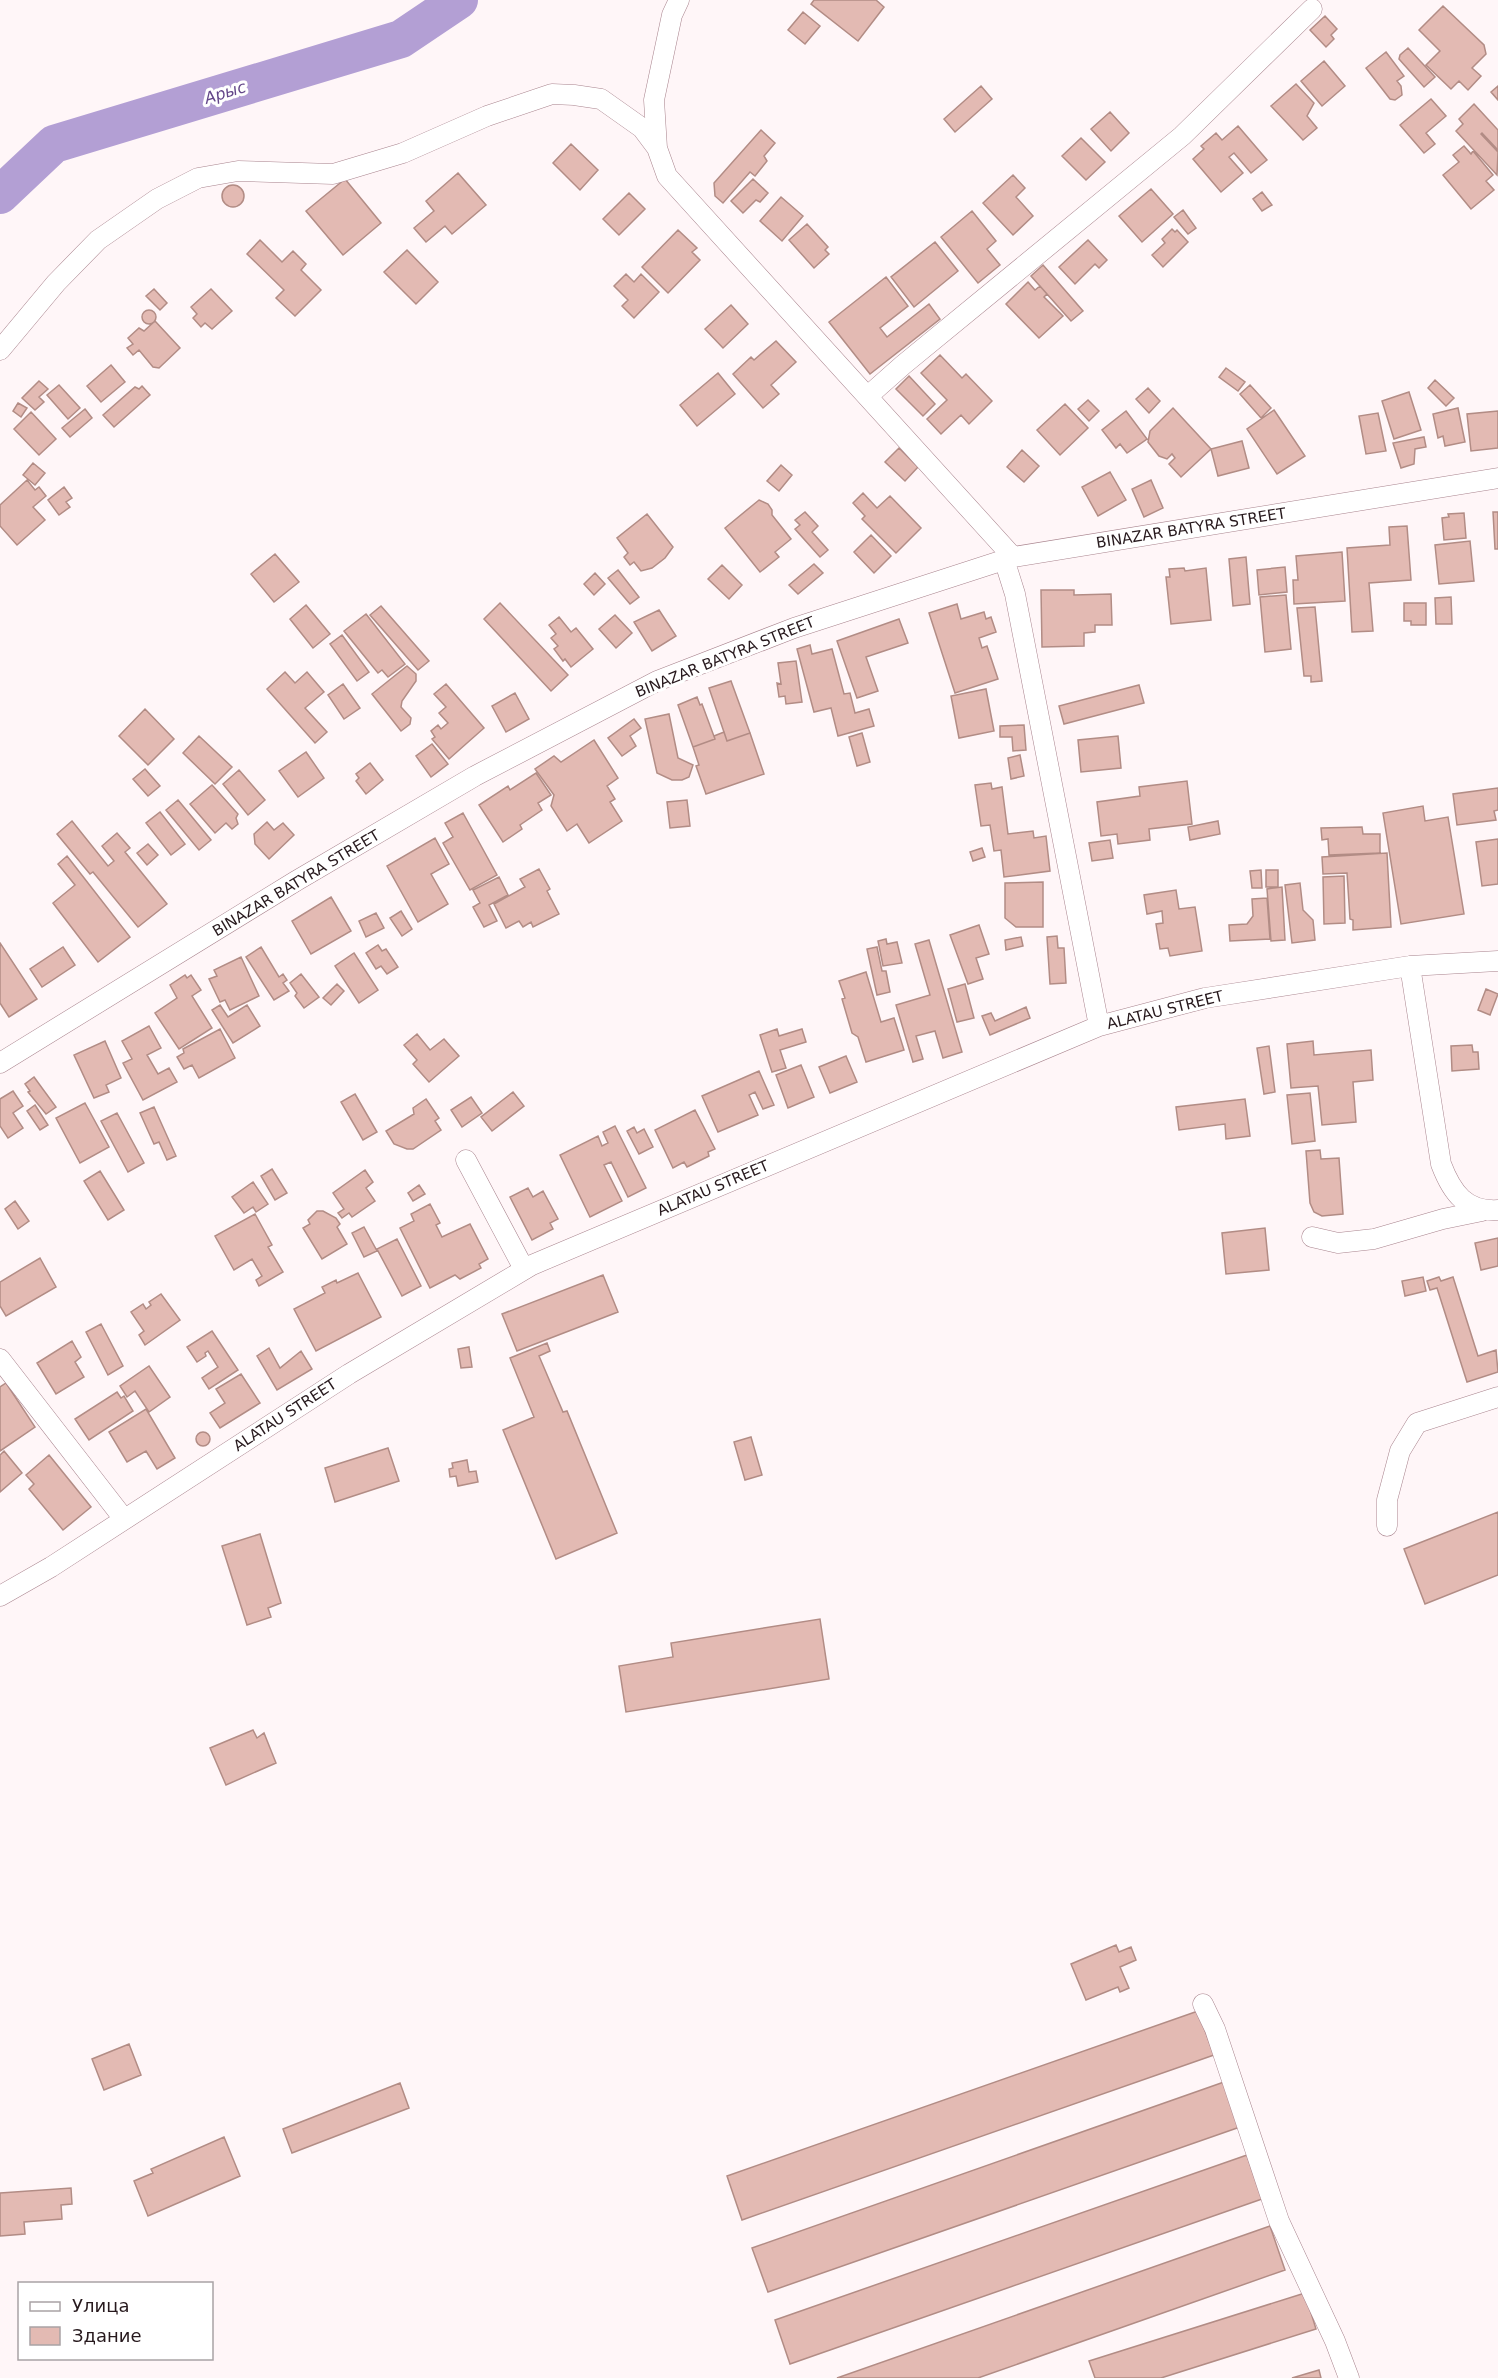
<svg xmlns="http://www.w3.org/2000/svg" width="1498" height="2378" font-family="'DejaVu Sans',sans-serif">
<style>
.lines{fill:none;stroke-linecap:round;stroke-linejoin:round}
.river{stroke:#b39fd4;stroke-width:38}
.building{fill:#e3bab3;stroke:#b28c85;stroke-width:1.5}
.street-casing{stroke:#a9848e;stroke-width:21}
.street{stroke:#fff;stroke-width:20}
.labels{text-anchor:middle;stroke-width:6;stroke-linejoin:round;paint-order:stroke}
.street-label{font-size:15px;fill:#27191d;stroke:#fff}
.water-label{font-size:16px;font-style:italic;fill:#634689;stroke:#fff}
</style>
<rect width="100%" height="100%" fill="#fff6f8"/>
<g class="lines">
<path class="river" d="M0,195L54,144L401,39L459,0"/>
</g>
<path class="building" d="M814,0H876L884,7L858,41L811,4Z
M1443,6L1484,45L1486,54L1472,68L1481,76L1468,90L1459,81L1451,89L1426,65L1440,51L1419,30Z
M803,12L820,26L805,44L788,30Z
M1325,16L1337,29L1331,35L1334,39L1326,47L1310,30Z
M1408,48L1435,77L1424,87L1399,59L1400,55Z
M1386,52L1404,76L1397,81L1401,86L1402,95L1395,100L1390,99L1366,68Z
M1324,61L1345,86L1322,106L1301,81Z
M1296,84L1314,103L1307,116L1317,128L1303,140L1271,106Z
M981,86L992,99L955,132L944,119Z
M1498,86V100L1491,92Z
M1431,99L1446,116L1426,133L1435,144L1424,153L1400,125Z
M1474,104L1498,130V150L1482,133L1481,134L1498,152L1497,175L1456,131L1463,124L1459,119Z
M1110,112L1129,133L1111,151L1091,129Z
M1238,126L1267,160L1251,173L1234,153L1229,157L1243,173L1221,192L1193,159L1204,149L1201,146L1216,133L1222,140Z
M761,130L775,143L764,156L767,161L755,176L750,172L723,203L715,196L714,183Z
M1081,138L1105,162L1086,180L1062,156Z
M571,144L598,170L580,190L553,163Z
M1464,146L1471,154L1473,151L1493,175L1486,181L1494,190L1471,209L1443,175L1459,162L1453,155Z
M458,173L486,205L452,234L445,226L426,242L414,228L434,211L426,201Z
M1013,175L1025,188L1016,197L1033,216L1013,235L983,203Z
M345,179L381,223L343,255L306,211Z
M753,179L768,193L760,202L756,200L743,213L731,201Z
M222 196a11 11 0 1 1 22 0a11 11 0 1 1-22 0Z
M1151,189L1173,214L1142,242L1119,216Z
M1262,192L1272,205L1262,211L1253,199Z
M629,193L645,209L619,235L603,219Z
M781,197L803,216L782,241L760,221Z
M1183,210L1196,228L1188,234L1174,217Z
M972,211L996,241L987,249L1000,265L978,283L941,237Z
M807,224L828,247L825,250L829,254L814,268L789,240Z
M1172,229L1175,232L1177,230L1188,242L1163,267L1152,255L1165,243L1162,239Z
M678,230L697,248L692,252L700,260L668,293L642,267Z
M260,240L282,262L293,251L306,264L301,270L321,290L295,316L276,298L284,290L247,254Z
M1088,240L1107,260L1099,268L1095,264L1075,284L1059,267Z
M935,242L958,271L914,307L891,277Z
M407,250L438,282L416,304L384,272Z
M1043,265L1083,311L1071,321L1031,276Z
M626,274L634,282L641,274L659,292L634,318L622,306L628,300L614,286Z
M886,277L908,306L880,328L887,337L929,304L940,319L870,374L829,322Z
M1028,282L1035,290L1040,286L1047,294L1044,297L1063,316L1039,338L1006,304Z
M154,289L167,303L160,310L146,296Z
M211,289L232,311L212,329L205,323L201,327L193,318L197,314L191,307Z
M731,305L748,324L723,348L705,329Z
M142 317a7 7 0 1 1 14 0a7 7 0 1 1-14 0Z
M155,321L180,348L159,368L153,367L139,350L133,355L127,348L133,344L128,338L139,328L144,331Z
M776,341L796,362L771,385L779,394L763,408L733,374L751,357L754,360Z
M940,355L962,378L966,374L992,401L969,424L961,415L941,434L927,419L947,400L921,373Z
M111,365L125,382L101,402L87,386Z
M1226,368L1245,382L1238,391L1219,377Z
M718,373L735,394L697,426L680,405Z
M909,376L935,404L923,416L896,389Z
M1435,380L1454,398L1446,406L1428,388Z
M39,381L48,389L39,397L44,402L35,410L22,398Z
M59,385L80,408L68,419L47,395Z
M1250,385L1271,408L1261,418L1240,394Z
M142,386L150,395L114,427L103,415L135,387L139,389Z
M1148,388L1160,401L1149,413L1136,399Z
M1409,392L1421,430L1394,439L1382,401Z
M1088,400L1099,411L1089,421L1078,409Z
M18,403L27,408L21,417L13,411Z
M1065,404L1088,428L1060,455L1037,430Z
M1173,408L1211,449L1181,477L1169,464L1175,458L1172,454L1167,459L1159,456L1148,442L1150,431Z
M1458,408L1465,442L1445,446L1443,436L1438,438L1433,414Z
M85,409L92,418L70,437L62,428Z
M1274,410L1305,456L1277,474L1247,429Z
M1126,411L1147,439L1127,453L1120,444L1116,448L1102,430Z
M1498,411V448L1471,451L1467,414Z
M31,412L56,439L39,455L14,429Z
M1378,413L1386,451L1366,454L1359,416Z
M1424,437L1426,447L1415,449L1414,464L1401,468L1393,443Z
M1242,441L1249,468L1218,476L1211,449Z
M899,448L918,467L905,481L885,462Z
M1022,450L1039,466L1024,482L1007,467Z
M33,463L45,473L35,485L23,475Z
M781,465L792,475L779,491L767,481Z
M1110,472L1126,500L1098,516L1082,487Z
M27,480L35,490L39,487L46,496L33,507L45,520L17,545L0,526V505Z
M1151,480L1163,508L1144,517L1132,489Z
M64,487L72,498L66,502L70,507L59,515L48,500Z
M863,493L877,508L890,496L921,528L896,553L862,519L865,516L853,503Z
M759,500L768,504L772,510V515L791,539L775,552L779,557L760,572L725,528Z
M805,512L818,526L812,532L828,550L820,557L795,529L800,525L795,520Z
M1493,512H1498V549H1495Z
M1464,513L1466,538L1444,540L1442,518L1449,517L1448,514Z
M647,514L673,547L665,558L652,568L641,571L634,562L630,565L624,557L628,553L617,538Z
M1407,526L1411,580L1369,583L1373,631L1352,632L1347,548L1390,545L1389,527Z
M871,535L891,556L874,573L854,552Z
M1470,541L1474,581L1439,584L1435,545Z
M1342,552L1345,601L1294,604L1293,580H1298L1296,556Z
M275,554L299,582L274,602L251,574Z
M1246,557L1250,604L1233,606L1229,559Z
M814,564L823,573L798,594L789,585Z
M722,565L742,585L729,599L708,579Z
M1285,567L1287,592L1259,595L1257,570Z
M1184,568L1185,571L1206,568L1211,620L1171,624L1166,577H1170L1169,569Z
M618,570L639,597L630,604L608,578Z
M595,573L605,584L594,595L584,584Z
M1041,590H1074V595L1111,594L1112,625H1095V632L1084,633V646L1042,647Z
M1286,595L1291,649L1265,652L1260,597Z
M1451,597L1452,624H1436L1435,598Z
M500,603L568,675L551,691L484,619Z
M1404,603H1426V625H1411V621H1404Z
M957,604L961,619L984,612L986,619L991,617L996,632L979,638L982,648L987,646L998,679L955,693L929,613Z
M306,605L330,634L313,648L290,619Z
M381,606L429,661L418,670L370,615Z
M1315,607L1322,681L1311,682V676H1304L1297,608Z
M659,610L676,636L652,651L634,622Z
M366,614L405,664L388,677L382,670L378,673L344,631Z
M615,615L632,633L616,648L599,629Z
M559,617L571,632L576,628L593,649L571,667L565,659L563,661L554,649L558,646L551,638L556,634L549,625Z
M899,619L908,643L866,657L878,691L857,698L837,641Z
M342,635L369,672L357,681L330,644Z
M810,645L812,654L832,649L844,694L850,693L855,713L869,709L874,726L838,736L831,708L814,712L797,649Z
M796,661L802,702L786,704L785,696L779,697L777,683L781,684L778,663Z
M407,666L416,674V681L402,701L401,707L411,718L410,724L401,731L372,694Z
M285,672L295,683L307,672L324,692L305,708L327,732L315,743L267,689Z
M731,681L750,733L727,741L709,688Z
M343,684L360,708L344,719L328,695Z
M446,684L484,728L449,759L432,739L435,737L431,731L438,725L441,729L448,723L439,713L446,707L434,694Z
M1139,685L1144,703L1064,724L1059,706Z
M986,689L994,731L959,738L951,696Z
M515,693L529,719L506,732L492,706Z
M697,697L700,705L702,704L715,739L693,747L678,705Z
M145,709L174,739L148,765L119,736Z
M669,714L678,758L693,765L689,777L682,780H672L657,773L645,719Z
M634,719L641,728L630,736L636,746L622,756L608,738Z
M1024,725L1026,750L1013,751L1012,737H1000V726Z
M724,732L727,741L750,733L764,774L706,794L696,766L699,765L693,747L715,739L714,736Z
M862,733L870,762L857,766L849,737Z
M199,736L232,767L215,784L183,753Z
M1118,736L1121,768L1081,772L1078,740Z
M594,740L618,778L607,786L615,799L610,802L622,821L589,843L577,824L567,831L551,806L554,795L535,769L554,756L561,762Z
M432,744L448,764L431,777L416,756Z
M306,752L324,778L298,797L279,771Z
M1020,755L1024,776L1011,779L1008,758Z
M370,763L383,780L366,794L356,781L359,778L356,774Z
M145,769L160,786L148,796L133,779Z
M239,770L265,800L248,815L223,784Z
M536,773L551,795L538,803L542,810L520,825L522,829L503,842L479,805L508,786L510,790Z
M1187,781L1192,824L1149,829L1150,840L1118,844L1117,834L1101,836L1097,802L1140,796L1139,787Z
M991,783L992,789L1002,787L1008,834L1033,831L1034,838L1046,836L1050,871L1004,877L1001,850L994,851L990,825L981,826L975,785Z
M212,785L238,814L236,818L238,824L232,829L226,823L215,833L190,804Z
M1498,788V810L1494,811L1496,820L1457,825L1453,794Z
M178,800L211,840L199,850L166,810Z
M687,800L690,826L670,828L667,802Z
M1423,806L1425,821L1448,817L1464,914L1401,924L1383,813Z
M160,812L185,844L171,855L146,823Z
M463,813L497,875L470,890L443,843L453,837L445,823Z
M72,821L108,866L114,861L102,846L117,833L130,848L125,852L167,904L138,927L93,872L90,874L57,834Z
M1218,821L1220,834L1190,840L1188,827Z
M267,822L274,830L283,823L294,835L269,859L255,844L254,834Z
M1362,827L1363,834H1380V853L1329,855L1328,839L1322,840L1321,828Z
M435,838L449,864L431,874L448,904L418,922L387,866Z
M1498,839V884L1482,886L1476,842Z
M1110,840L1113,858L1092,861L1089,843Z
M148,844L158,855L147,865L137,853Z
M982,848L985,857L973,861L970,852Z
M1387,853L1391,927L1353,930V920L1350,919L1347,873L1323,874L1322,857Z
M67,856L130,937L98,962L53,903L75,885L58,864Z
M539,869L550,889L547,891L559,914L533,927L531,922L523,927L519,921L506,928L494,904L525,887L520,879Z
M1261,870L1262,888H1252L1250,871Z
M1266,870H1278V887H1266Z
M1344,876L1345,923L1324,924L1323,877Z
M499,877L508,895L489,905L497,921L484,927L473,907L480,903L473,890Z
M1043,882V927H1016L1005,918V883Z
M1300,883L1303,910L1313,920L1315,940L1292,943L1285,885Z
M1282,887L1285,940L1271,941L1267,889Z
M1176,890L1179,909L1195,907L1202,951L1170,956L1168,948L1160,949L1156,924L1163,923L1162,911L1147,914L1144,895Z
M331,897L351,931L311,954L292,921Z
M1267,898L1270,939L1230,941L1229,925L1247,924L1253,916L1252,899Z
M401,911L412,929L402,936L390,918Z
M376,913L384,928L366,937L359,921Z
M979,925L989,954L976,958L983,979L968,984L950,935Z
M1057,936L1058,948H1064L1066,983L1050,984L1047,937Z
M1021,937L1023,946L1006,950L1005,940Z
M886,939L887,944L897,942L902,963L883,966L878,941Z
M929,940L962,1052L943,1058L935,1031L916,1036L923,1059L913,1062L896,1005L930,995L915,944Z
M0,943L37,999L9,1017L0,1003Z
M378,945L382,951L386,949L398,967L387,974L381,966L376,969L366,953Z
M63,947L75,965L42,987L30,969Z
M261,947L279,977L283,974L287,980L283,983L289,991L274,1000L246,957Z
M877,947L882,971H886L890,992L877,995L867,949Z
M354,953L378,990L359,1003L335,966Z
M241,957L259,996L230,1010L225,1000L220,1002L209,979L217,976L214,970Z
M866,972L881,1022L894,1018L904,1050L866,1062L858,1037L852,1033L842,999L845,998L839,981Z
M301,974L319,997L304,1008L295,996L297,993L290,983Z
M185,975L187,978L191,975L201,990L192,996L212,1028L179,1049L155,1013L177,998L170,985Z
M337,984L344,991L331,1005L323,998Z
M965,984L974,1018L957,1022L948,989Z
M1486,989L1498,994L1490,1015L1478,1010Z
M220,1005L228,1017L247,1005L260,1026L233,1043L212,1010Z
M1026,1007L1030,1018L990,1035L982,1016L991,1013L995,1021Z
M149,1026L161,1048L147,1055L158,1074L169,1068L177,1082L143,1100L123,1063L132,1059L122,1041Z
M220,1029L235,1058L199,1078L192,1065L184,1069L177,1057L184,1053L183,1049Z
M777,1029L779,1036L802,1029L806,1042L780,1050L786,1068L772,1072L760,1035Z
M417,1034L430,1050L444,1039L459,1056L429,1082L413,1064L417,1060L404,1045Z
M105,1041L121,1078L106,1085L109,1092L94,1098L74,1055Z
M1313,1041L1314,1055L1371,1050L1373,1080L1353,1082L1356,1122L1322,1125L1318,1086L1291,1088L1287,1044Z
M1472,1045L1473,1052H1478L1479,1069L1452,1071L1451,1046Z
M1269,1046L1275,1092L1264,1094L1257,1048Z
M846,1056L857,1082L830,1093L819,1067Z
M801,1065L814,1097L788,1108L776,1075Z
M759,1071L774,1105L763,1109L755,1092L749,1095L758,1115L718,1132L702,1096Z
M34,1077L56,1107L46,1114L28,1092L30,1091L25,1084Z
M13,1091L23,1106L13,1113L23,1128L8,1138L0,1126V1099Z
M513,1092L524,1106L492,1131L481,1117Z
M1310,1093L1315,1141L1292,1144L1287,1095Z
M355,1094L377,1132L363,1140L341,1102Z
M471,1097L482,1113L462,1127L451,1110Z
M426,1099L439,1118L435,1121L441,1130L413,1149H407L394,1144L386,1131L414,1114L413,1108Z
M1245,1099L1250,1136L1226,1139L1225,1124L1179,1130L1176,1107Z
M85,1103L109,1147L80,1163L56,1118Z
M35,1105L48,1125L40,1130L27,1111Z
M154,1107L176,1156L167,1160L159,1142L154,1144L140,1113Z
M695,1110L715,1149L708,1152L709,1156L687,1167L684,1162L673,1168L655,1130Z
M117,1113L144,1163L128,1172L101,1121Z
M615,1126L646,1188L628,1197L611,1162L604,1165L622,1201L590,1217L560,1155L598,1136L602,1146L608,1143L603,1132Z
M634,1127L637,1133L644,1129L653,1147L639,1154L627,1131Z
M1320,1150L1321,1159L1339,1158L1343,1214L1322,1216L1314,1212L1310,1203L1306,1151Z
M272,1169L287,1193L275,1200L261,1176Z
M365,1170L373,1182L366,1188L375,1201L352,1217L349,1213L342,1218L338,1213L344,1209L333,1193Z
M100,1171L124,1210L108,1220L84,1181Z
M253,1182L268,1204L256,1212L253,1207L244,1213L232,1197Z
M419,1185L425,1194L413,1201L408,1193Z
M528,1188L533,1197L543,1191L558,1219L550,1223L553,1229L532,1240L510,1197Z
M15,1201L29,1221L18,1229L5,1209Z
M430,1204L440,1223L436,1225L442,1237L470,1224L488,1259L479,1264L481,1268L460,1279L455,1275L430,1288L400,1228L414,1221L411,1214Z
M317,1211H323L336,1218L340,1224L337,1227L347,1244L322,1259L303,1228L310,1224L308,1220Z
M255,1214L272,1245L268,1247L283,1272L259,1286L256,1280L262,1276L252,1259L234,1270L215,1236Z
M364,1227L377,1251L364,1257L352,1233Z
M1265,1228L1269,1270L1226,1274L1222,1233Z
M1498,1238V1266L1481,1270L1475,1243Z
M397,1239L421,1286L402,1296L377,1249Z
M40,1258L56,1287L6,1316L0,1306V1282Z
M358,1273L381,1317L316,1351L294,1309L325,1293L322,1287L336,1280L337,1283Z
M603,1275L618,1312L517,1351L502,1314Z
M1423,1277L1426,1291L1405,1296L1402,1281Z
M1439,1277L1441,1281L1453,1277L1478,1356L1496,1350L1498,1372L1467,1382L1437,1288L1430,1290L1427,1281Z
M161,1294L180,1320L145,1345L139,1335L144,1331L131,1312L143,1304L146,1309L151,1305L149,1302Z
M101,1324L123,1366L108,1375L86,1332Z
M212,1331L238,1370L209,1389L202,1378L218,1367L208,1351L205,1353L206,1356L197,1362L187,1347Z
M72,1341L81,1357L75,1362L84,1377L56,1394L37,1363Z
M547,1343L550,1351L539,1356L563,1412L567,1411L617,1533L556,1559L503,1430L534,1417L510,1358Z
M469,1347L472,1367L461,1368L458,1349Z
M269,1348L280,1368L301,1351L312,1369L277,1390L257,1356Z
M149,1366L170,1397L149,1412L135,1391L127,1397L120,1386Z
M241,1374L260,1403L220,1428L210,1413L225,1403L216,1389Z
M6,1383L35,1427L0,1451V1387Z
M117,1392L121,1398L124,1396L133,1411L89,1440L75,1419Z
M146,1409L175,1458L157,1469L146,1451L127,1462L109,1432Z
M196 1439a7 7 0 1 1 14 0a7 7 0 1 1-14 0Z
M751,1437L762,1475L745,1480L734,1442Z
M388,1448L399,1481L335,1502L325,1468Z
M4,1451L22,1473L0,1492V1455Z
M49,1455L91,1507L63,1530L29,1489L34,1484L26,1475Z
M467,1460L469,1472L476,1471L478,1482L458,1486L456,1476L450,1477L449,1469L453,1468L452,1463Z
M1498,1512V1575L1425,1604L1404,1549Z
M260,1534L281,1603L268,1608L271,1617L247,1625L222,1546Z
M820,1619L829,1679L626,1712L619,1666L673,1657L671,1643Z
M253,1730L257,1738L264,1733L276,1763L226,1785L210,1748Z
M1116,1945L1119,1952L1131,1947L1136,1960L1120,1967L1129,1988L1120,1992L1118,1987L1086,2000L1071,1964Z
M1198,2011L1214,2055L742,2220L727,2176Z
M129,2044L141,2075L104,2090L92,2059Z
M1224,2082L1240,2127L768,2292L752,2248Z
M400,2083L409,2108L292,2153L283,2129Z
M224,2137L240,2176L148,2216L134,2181L153,2173L151,2169Z
M1247,2155L1262,2199L790,2364L775,2320Z
M71,2188L72,2204L61,2205L62,2219L24,2222L25,2234L0,2236V2193Z
M1270,2226L1285,2270L978,2378H837Z
M1305,2293L1316,2329L1161,2378H1095L1089,2361Z
M1319,2370L1321,2378H1292Z"/>
<g class="lines">
<g class="street-casing">
<path id="street" d="M657,148L654,100L672,15L679,0
M0,350L56,283L98,240L157,199L198,178L238,171L333,174L403,153L487,116L552,94L574,95L601,99L642,128L657,148L667,176L1013,557
M868,396L903,365L1182,136L1312,9
M1004,559L1015,594L1099,1026
M1410,966L1441,1164C1452,1193 1466,1212 1498,1210
M0,1063L296,881L475,776L657,681L794,628L1013,557L1498,478
M466,1160L524,1269
M1312,1237L1338,1243L1374,1239L1443,1219L1482,1211
M0,1359L124,1519
M1387,1526V1500L1400,1451L1417,1423L1498,1397
M0,1596L51,1567L349,1374L532,1265L1099,1026L1205,998L1410,966L1498,961
M1203,2004L1215,2029L1279,2221L1335,2341L1349,2378"/>
</g>
<use href="#street" class="street"/>
</g>
<g class="labels">
<g class="street-label">
<text transform="translate(1191 528) rotate(-9)" y="5">BINAZAR BATYRA STREET</text>
<text transform="translate(725 657) rotate(-22)" y="5">BINAZAR BATYRA STREET</text>
<text transform="translate(296 883) rotate(-31)" y="5">BINAZAR BATYRA STREET</text>
<text transform="translate(1165 1010) rotate(-14)" y="5">ALATAU STREET</text>
<text transform="translate(713 1188) rotate(-23)" y="5">ALATAU STREET</text>
<text transform="translate(285 1415) rotate(-33)" y="5">ALATAU STREET</text>
</g>
<g class="water-label">
<text transform="translate(225 92) rotate(-17)" y="6">Арыс</text>
</g>
</g>
<rect x="18" y="2282" width="195" height="78" fill="#ffffff" stroke="#a9a3a5" stroke-width="1.5"/>
<rect x="30" y="2302" width="30" height="9" fill="#ffffff" stroke="#a9a3a5" stroke-width="1.5"/>
<text x="72" y="2312" font-size="18" fill="#27191d">Улица</text>
<rect x="30" y="2327" width="30" height="18" fill="#e3bab3" stroke="#a9a3a5" stroke-width="1.5"/>
<text x="72" y="2342" font-size="18" fill="#27191d">Здание</text>
</svg>
